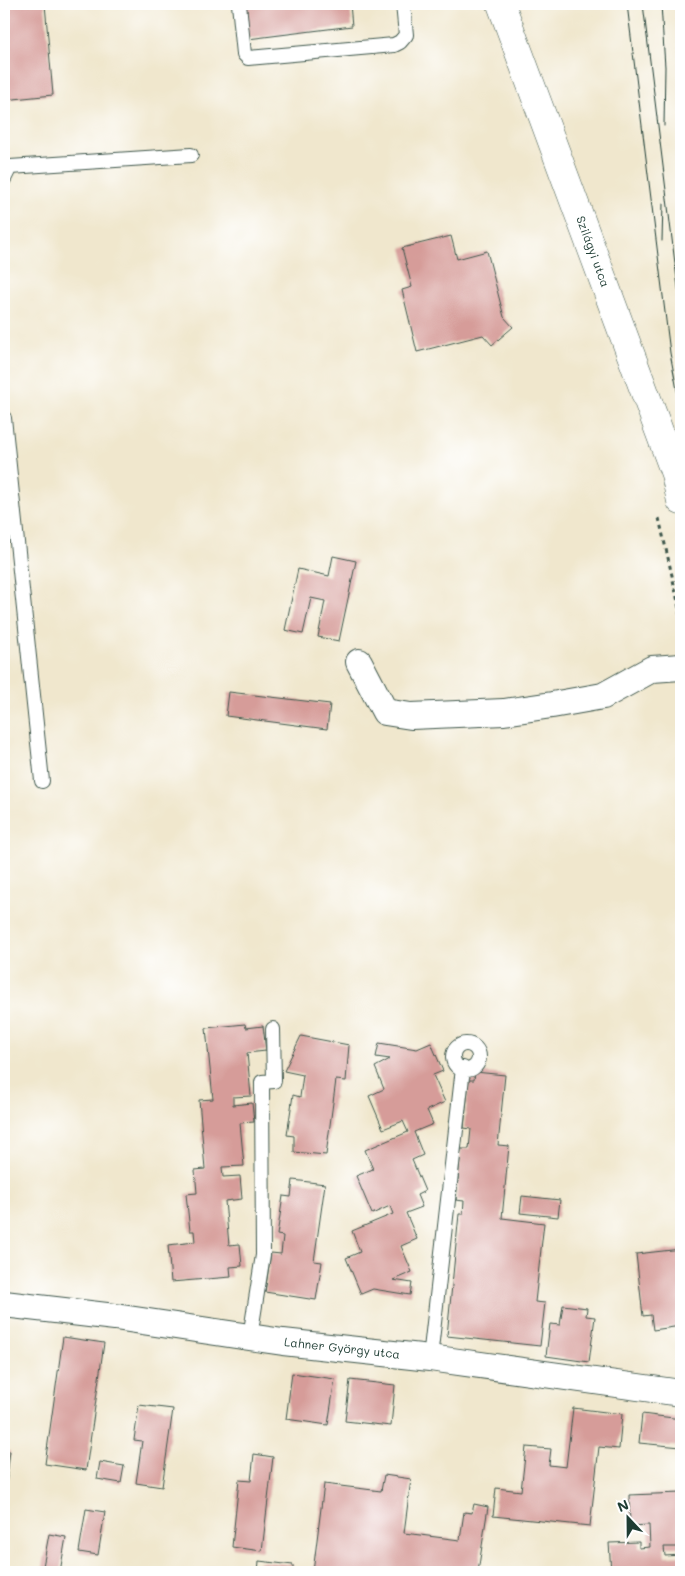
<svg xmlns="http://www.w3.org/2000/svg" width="685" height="1576" font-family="Mali,sans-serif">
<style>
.building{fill:#d69c99}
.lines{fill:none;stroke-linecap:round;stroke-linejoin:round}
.service-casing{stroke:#3e564b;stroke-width:16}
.minor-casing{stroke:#3e564b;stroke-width:28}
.tertiary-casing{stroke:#3e564b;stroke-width:29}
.path{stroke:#3e564b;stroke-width:3;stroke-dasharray:4 4;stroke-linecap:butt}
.service{stroke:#fff;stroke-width:14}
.minor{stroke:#fff;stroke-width:26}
.tertiary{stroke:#fff;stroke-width:28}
.tram{stroke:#1f3d34;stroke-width:1}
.labels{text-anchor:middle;stroke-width:4;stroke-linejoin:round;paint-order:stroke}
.street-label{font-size:12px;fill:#1f3d34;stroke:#fff}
</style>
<rect width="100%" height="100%" fill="#fff"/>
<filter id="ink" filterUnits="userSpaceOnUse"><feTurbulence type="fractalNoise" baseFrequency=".02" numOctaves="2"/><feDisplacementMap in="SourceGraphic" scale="10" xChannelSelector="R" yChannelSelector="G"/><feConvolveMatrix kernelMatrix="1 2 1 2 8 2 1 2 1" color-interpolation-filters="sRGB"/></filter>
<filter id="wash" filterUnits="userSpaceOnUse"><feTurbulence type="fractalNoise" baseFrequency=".0096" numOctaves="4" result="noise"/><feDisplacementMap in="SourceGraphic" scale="20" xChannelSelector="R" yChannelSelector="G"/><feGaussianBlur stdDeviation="1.12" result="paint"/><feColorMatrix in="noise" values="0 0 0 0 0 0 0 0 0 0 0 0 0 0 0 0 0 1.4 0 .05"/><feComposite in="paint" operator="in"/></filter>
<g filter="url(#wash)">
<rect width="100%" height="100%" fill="#f0e7cd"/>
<g id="blocks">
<path class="building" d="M4,4H45L53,95L4,100Z
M244,4H350L352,26L248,39Z
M451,236L457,259L487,251L504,317L513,327L492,345L483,335L417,352L402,290L412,287L402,248Z
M333,556L356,561L339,641L318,637L325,601L311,598L303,634L285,630L298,569L329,576Z
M229,692L330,704L327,729L226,716Z
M245,1024L246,1028L263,1026L266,1051L247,1053L251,1096L233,1097V1105L252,1103L254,1122L240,1123L244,1166L222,1167L223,1177L240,1176L242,1199L225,1201L229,1245L240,1244L242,1266L230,1267L231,1277L171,1282L168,1245L195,1242L194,1231H190L186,1194L197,1193L195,1170L205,1169L199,1100L213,1099L206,1028Z
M301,1036L349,1045L346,1081L336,1080L326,1155L294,1152V1136L287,1135L293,1095L300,1097L303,1075L284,1071Z
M379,1043L417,1049L431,1043L443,1071L433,1075L445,1102L427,1110L433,1124L414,1132L423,1155L412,1160L425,1191L417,1195L422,1207L406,1213L417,1239L401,1246L412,1272L393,1280L412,1283L410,1295L373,1289L361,1294L346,1258L360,1252L352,1231L393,1214L390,1206L372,1214L356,1176L373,1169L365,1150L408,1132L403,1121L383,1129L369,1096L384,1089L375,1067L390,1059L376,1057Z
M475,1072L505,1075L498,1145L509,1146L502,1218L544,1223L535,1302L545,1303L540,1346L447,1336L459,1214H463L464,1201L456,1200L461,1149H469L471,1129L464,1128L469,1080H474Z
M293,1180L325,1184L314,1261L322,1262L316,1300L265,1292L271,1253L281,1254L283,1236L277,1235L283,1196L291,1197Z
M522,1196L560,1200L558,1217L520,1213Z
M681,1249V1326L653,1330L651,1315L643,1316L636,1254Z
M563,1305L587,1308L586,1316L595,1317L589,1362L546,1356L550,1324L560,1325Z
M63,1337L104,1343L86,1470L45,1464Z
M292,1373L335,1379L328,1425L286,1419Z
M350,1380L395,1385L391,1426L345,1421Z
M139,1405L173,1409L162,1487L136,1483L142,1441L134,1440Z
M573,1408L622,1414L619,1449L599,1447L590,1526L493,1516L496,1488L521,1491L526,1447L551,1449L549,1465L566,1467Z
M642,1414L681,1419V1447L639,1443Z
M4,1451H10L5,1494H4Z
M254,1454L273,1457L262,1551L232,1547L239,1480L251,1481Z
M100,1462L124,1466L121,1483L97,1479Z
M384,1475L411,1479L404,1533L460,1540L464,1512L472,1513L474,1504L488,1507L478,1572H313L324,1484L381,1491Z
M681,1493V1547H664L665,1556L681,1555V1572H611L609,1543L639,1542V1548L650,1547L649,1525L630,1526L629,1495Z
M86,1509L105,1512L98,1555L79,1552Z
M49,1534L66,1537L60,1572H42Z
M259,1561L293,1565V1572H258Z"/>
</g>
</g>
<g filter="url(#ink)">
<use href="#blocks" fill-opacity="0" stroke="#3e564b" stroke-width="1"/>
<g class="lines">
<g class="service-casing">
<path id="service" d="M239,4L244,54L248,58L394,45L400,42L406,35L403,4
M4,179L10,167L191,155
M4,418L42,781
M453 1057a13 13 0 1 1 26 0a13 13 0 1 1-26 0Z
M250,1337L263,1255L262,1082L274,1081L273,1029
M430,1358L463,1068"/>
</g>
<g class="minor-casing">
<g id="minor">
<path d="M359,662L385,712L411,716L504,712L552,705L603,696L652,669L681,667"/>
<path id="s1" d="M4,1304L115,1317L283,1342L430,1358L681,1393"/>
</g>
</g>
<g class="tertiary-casing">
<g id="tertiary">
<path id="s2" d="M501,4L675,474L681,501"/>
</g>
</g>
<path class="path" d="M659,518L678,602L681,628"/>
<use href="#service" class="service"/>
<use href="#minor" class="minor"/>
<use href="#tertiary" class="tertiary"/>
<path class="tram" d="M627,4L670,353L681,411
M643,4L681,312
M661,4L665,67L664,126
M679,4L681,193
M662,241L663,204"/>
</g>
</g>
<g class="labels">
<g class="street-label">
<text dy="4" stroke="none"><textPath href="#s2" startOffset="264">Szilágyi utca</textPath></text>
<text dy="4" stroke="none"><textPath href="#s1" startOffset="341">Lahner György utca</textPath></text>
</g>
</g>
<rect width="685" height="1576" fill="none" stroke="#fff" stroke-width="20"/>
<g transform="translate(628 1518) rotate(338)" stroke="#ffffff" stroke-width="4" paint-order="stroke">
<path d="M0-4L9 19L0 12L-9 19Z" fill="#1f3d34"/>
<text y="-8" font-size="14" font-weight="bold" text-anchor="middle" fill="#1f3d34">N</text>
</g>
</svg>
